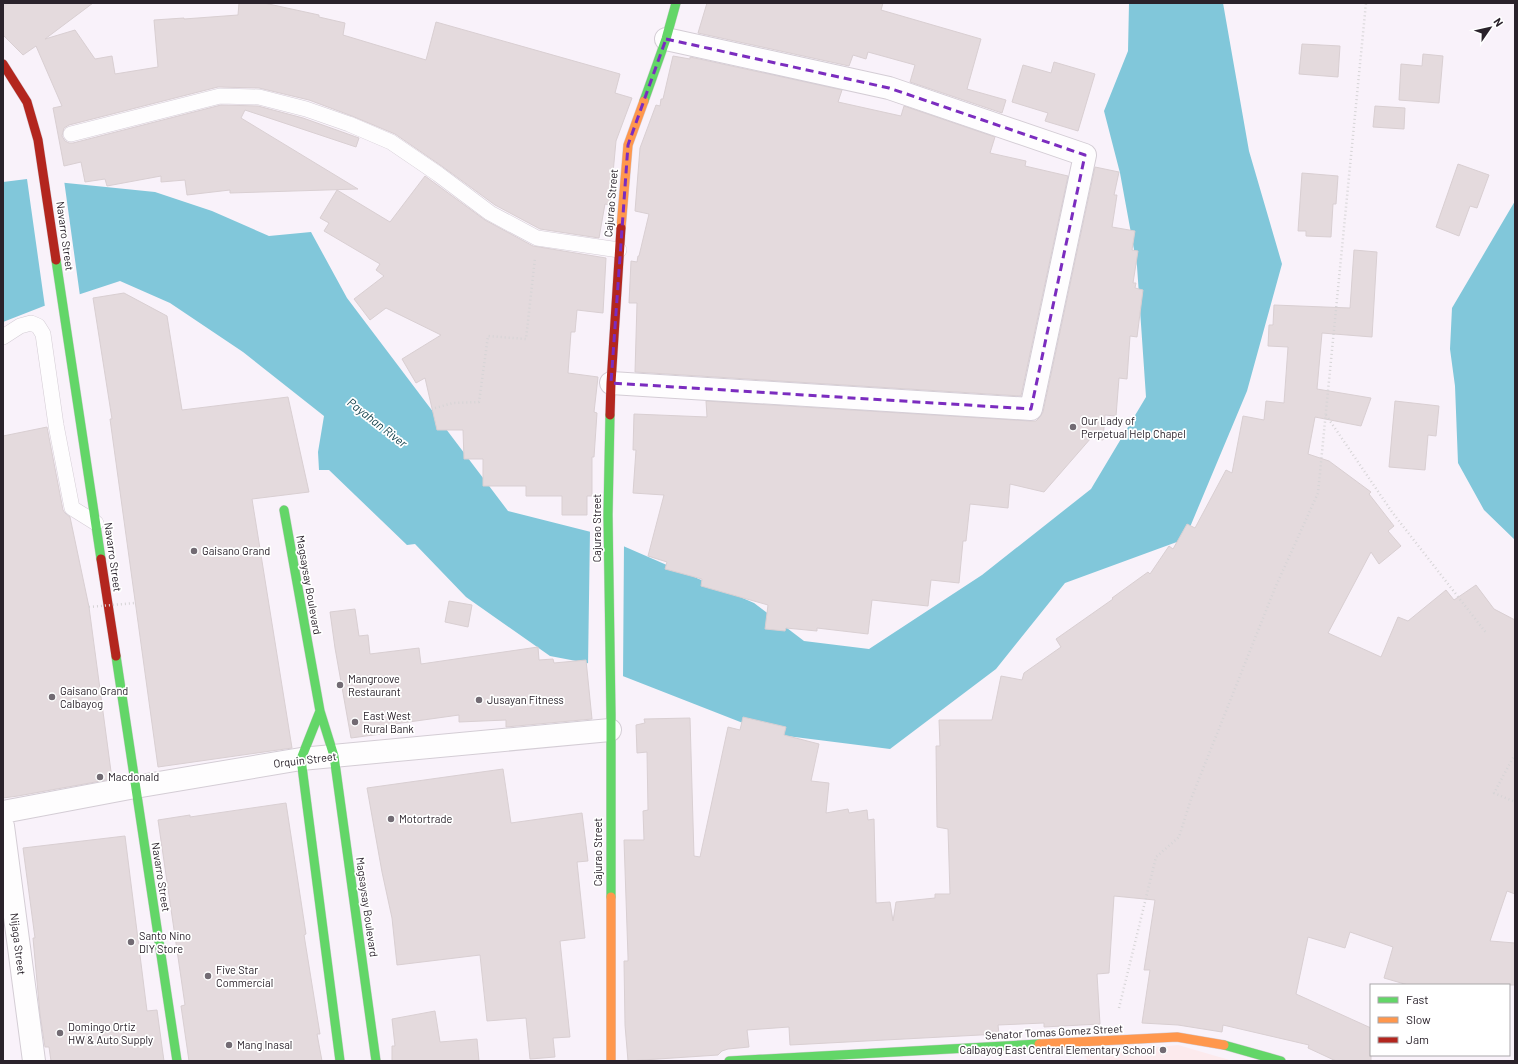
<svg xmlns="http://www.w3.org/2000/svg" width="1518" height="1064" font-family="Barlow,sans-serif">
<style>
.education{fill:#fceaed}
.water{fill:#81c7da}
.pier{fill:#f9f2fa}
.building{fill:#e4dadd;stroke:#d9cfd2}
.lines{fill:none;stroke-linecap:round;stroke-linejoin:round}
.lane-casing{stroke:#d4cdd5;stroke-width:16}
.street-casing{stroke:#d4cdd5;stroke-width:24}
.fast-casing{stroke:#d4cdd5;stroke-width:10}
.slow-casing{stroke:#d4cdd5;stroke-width:10}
.jam-casing{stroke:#d4cdd5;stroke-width:10}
.path{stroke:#d6d4d6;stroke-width:2.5;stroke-dasharray:1 3;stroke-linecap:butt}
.lane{stroke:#fefdfe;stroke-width:15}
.street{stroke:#fefdfe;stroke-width:22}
.fast{stroke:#63d668;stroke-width:9}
.slow{stroke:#ff974d;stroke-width:9}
.jam{stroke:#b3261e;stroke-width:9}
.path-bridge{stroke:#d6d4d6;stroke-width:2.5;stroke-dasharray:1 3;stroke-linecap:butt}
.marked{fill:none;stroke:#7b2cbf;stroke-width:3;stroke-dasharray:8 5;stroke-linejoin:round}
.poi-dot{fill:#726b73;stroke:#fff;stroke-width:1.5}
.labels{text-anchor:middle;stroke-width:3.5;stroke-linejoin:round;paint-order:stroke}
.street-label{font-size:11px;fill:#2a222b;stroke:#fff}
.poi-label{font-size:11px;fill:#2a222b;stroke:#fff;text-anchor:start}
.water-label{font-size:12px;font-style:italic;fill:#13414b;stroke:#fff}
</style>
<rect width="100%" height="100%" fill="#f9f2fa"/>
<path class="education" d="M1178,1045L1233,1061H1088L1084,1055Z"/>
<path class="water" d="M1129,3H1223L1249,151L1282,264L1247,391L1185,539L1065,583L996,669L890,749L771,734L592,664L550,656L466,597L415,544L407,545L329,470H319L318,452L324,416L243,352L170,303L120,281L44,306L3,322V182L27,179L155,192L212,211L269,236L311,232L347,298L508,511L591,532L754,603L804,641L869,649L982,575L1091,489L1146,397L1137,266L1120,173L1104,111L1128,51Z
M1515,201V540L1484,510L1458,463L1455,386L1450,349L1452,308Z"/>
<path class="pier" d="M35,177L64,180L80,296L45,307L27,179Z
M590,530L624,544L623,679L588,666Z"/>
<path class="building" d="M3,3H93L45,39L75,30L95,59L112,56L115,74L158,67L154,20L184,18V19L238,15L239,3H264L319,15V17L345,23L343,35L426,60L436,22L620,74L615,93L632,98L616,141L610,205L605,204L599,238L540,229L495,205L443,167L395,134L352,116L309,100L259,88L218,87L69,125L64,128L62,136L65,141L69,143H73L221,105L258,106L303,118L359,138L356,147L245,110L241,118L358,189L230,193V190L187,195L185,180L161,182V176L107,186L105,179L85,182L81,162L64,166L53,108L62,106L36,46L23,55L3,35Z
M707,3H883L881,10L981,39L967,89L1006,100L1002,113L910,82L915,65L868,52L866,59L853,55L849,66L698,33Z
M1302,44L1340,46L1338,77L1299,74Z
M1423,54L1443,56L1439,103L1399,100L1401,64L1422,66Z
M673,56L690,59V57L842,90L838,102L901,116L904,106L995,137L990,153L1026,161L1025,166L1068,176L1021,396L635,372L637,303H629L631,261L637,262L638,256H639L649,214L635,211L640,148L656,105L660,106L661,99H663Z
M1054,62L1095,74L1078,131L1045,121L1048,113L1012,102L1023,65L1051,73Z
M1375,106L1405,108L1404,129L1373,127Z
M1458,164L1489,175L1477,208L1470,206L1459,236L1436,227Z
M1095,167L1119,172L1114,195H1117L1112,227L1135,231L1132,250L1138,251L1133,283H1136L1135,288L1143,290L1137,337L1130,336L1127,379L1119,378L1116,416L1105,415L1103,440L1091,438L1044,492L1010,484L1008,508L970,504L966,541H963L959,583L931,580L928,606L872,600L868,634L817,628V631L786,628L785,631L765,629L768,605L701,586L702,579L665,569L667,562L648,556L664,495L633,493L636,450H633L634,414L707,417L706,401L1030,421H1036L1040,417L1043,412Z
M1302,173L1338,176L1336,204H1333L1331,237L1306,236V231H1298Z
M425,176L485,220L533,246L606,258L603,313L577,310L575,332H571L568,373L598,377L594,412L597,413L594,457H592V496H587V515H562V496H526V486H483V459H464L463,430H437L425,378L416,383L402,359L441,335L386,308L370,320L354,299L384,276L376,270L380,264L324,231L329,223L320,218L337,190L390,222Z
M1354,250L1377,252L1372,337L1322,333L1317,389L1371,398L1361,426L1315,417L1308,454L1329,461L1371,492L1369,494L1394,526L1388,531L1401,546L1379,564L1371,552L1328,633L1381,657L1398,617L1408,621L1446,590L1454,600L1476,585L1494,609L1515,620V894L1507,891L1490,941L1515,943V985H1408L1384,978L1393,947L1350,932L1345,948L1308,937L1296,994L1371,1028V1061H1336L1308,1048L1309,1045L1223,1025L1222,1032L1178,1025L1142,1023L1150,970H1144L1155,900L1114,896L1109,973L1097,974L1100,1024L1044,1027V1023L998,1025L999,1034L790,1045L789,1027L747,1030L749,1047L728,1049L722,1051L718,1055L628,1061L625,1025L624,961H628V957L624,840H644L643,811L648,810L647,752L637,753L636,725L645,723L644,719L690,718L694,856L700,857L728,727L740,730L743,717L786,727L784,735L819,744L811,781L829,783L826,813L848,809L849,813L867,810L868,820L874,819L876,903L890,902L893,921L896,902L935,898V894H950L948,829L937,827L936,746H940L939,720H992L1001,676L1022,680L1024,673L1061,647L1056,639L1113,599L1112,598L1148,572L1150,574L1169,546L1173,549L1187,524L1195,528L1226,470L1232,473L1243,416L1264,420L1266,401L1284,403L1288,347L1268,346L1269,325H1273L1274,305L1350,308Z
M124,293L167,316L182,410L288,397L309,492L252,499L292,748L158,767L110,419H112L93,298Z
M1395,401L1439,406L1436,436L1428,435L1425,470L1389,467Z
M47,427L63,510L65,513L70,517L89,607L112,779L18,796L3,798V436Z
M449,601L472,605L468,627L445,622Z
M355,609L359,636L368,635L370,654L419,648L421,664L538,647L539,660L553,659L554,663L586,660L592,719L506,727V720L459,722V715L380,726L381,734L351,738L335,648L330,612Z
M503,769L511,823L582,813L588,861L577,862L585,938L560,941L570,1037L553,1038L555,1057L530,1059L526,1018L487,1021L480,955L397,965L392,918L382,872L367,788Z
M286,803L306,934L304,935L320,1034H317L322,1061H189L181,1006L185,1005L158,820L190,815V817Z
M125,836L147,1011L157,1010L164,1061H51L49,1047H45L40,1014L33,938H35L23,848Z
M435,1011L440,1042L477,1039L479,1061H392V1046H395L392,1019Z"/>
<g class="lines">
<g class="lane-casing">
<path id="lane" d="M71,134L220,96L259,97L306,109L349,124L391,142L438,174L490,213L537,238L619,250
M3,337L20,326L31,323L38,326L43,334L56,425L72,508L96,523"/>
</g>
<g class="street-casing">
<path id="street" d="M611,383L1031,409L1085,155L889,88L666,39
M3,812L135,787L301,759L610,730
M3,826L34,1061"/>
</g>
<g class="fast-casing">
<path id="fast" d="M644,101L666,39L676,3
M56,260L101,559
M610,415L608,515L611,715V897
M284,510L320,711L334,756L376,1061
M116,656L177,1061
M320,711L301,759L340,1061
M1224,1045L1281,1061
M729,1061L1039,1044"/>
</g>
<g class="slow-casing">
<path id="slow" d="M621,228L628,145L644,101
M611,897V1061
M1039,1044L1177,1037L1224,1045"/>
</g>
<g class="jam-casing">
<path id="jam" d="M3,64L27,102L38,140L56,260
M610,415L611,383L621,228
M101,559L116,656"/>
</g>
<path class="path" d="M435,408L453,403L479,402L488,336L526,339L535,258
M1326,415L1392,512L1487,634
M1515,754L1494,793L1515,802
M1119,1008L1156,857L1179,837L1191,799L1275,588L1318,493L1366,3"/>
<use href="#lane" class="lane"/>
<use href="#street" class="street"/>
<use href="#fast" class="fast"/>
<use href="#slow" class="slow"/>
<use href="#jam" class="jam"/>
<path class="path-bridge" d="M89,607L135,603"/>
</g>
<path class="marked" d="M666,39L889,88L1085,155L1031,409L611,383L628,145Z"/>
<g class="poi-dot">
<circle cx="1073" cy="427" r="4"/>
<circle cx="194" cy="551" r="4"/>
<circle cx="340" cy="685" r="4"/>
<circle cx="52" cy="697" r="4"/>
<circle cx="479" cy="700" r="4"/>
<circle cx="355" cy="722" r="4"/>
<circle cx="100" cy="777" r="4"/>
<circle cx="391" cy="819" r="4"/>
<circle cx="131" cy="942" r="4"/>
<circle cx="208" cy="976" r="4"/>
<circle cx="60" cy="1033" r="4"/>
<circle cx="229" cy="1045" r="4"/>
<circle cx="1163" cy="1050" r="4"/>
</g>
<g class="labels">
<g class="street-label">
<text transform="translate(611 203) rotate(-85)" y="4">Cajurao Street</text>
<text transform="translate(65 236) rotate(82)" y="4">Navarro Street</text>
<text transform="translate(597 528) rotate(-90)" y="4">Cajurao Street</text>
<text transform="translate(113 557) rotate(82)" y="4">Navarro Street</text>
<text transform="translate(309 585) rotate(80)" y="4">Magsaysay Boulevard</text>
<text transform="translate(305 760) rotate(-7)" y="4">Orquin Street</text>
<text transform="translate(598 852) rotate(-90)" y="4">Cajurao Street</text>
<text transform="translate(161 877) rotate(81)" y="4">Navarro Street</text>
<text transform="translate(367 907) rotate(82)" y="4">Magsaysay Boulevard</text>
<text transform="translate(18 944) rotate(83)" y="4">Nijaga Street</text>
<text transform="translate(1054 1032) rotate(-3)" y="4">Senator Tomas Gomez Street</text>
</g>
<g class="poi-label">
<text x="1081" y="425">Our Lady of<tspan x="1081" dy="13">Perpetual Help Chapel</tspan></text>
<text x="202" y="555">Gaisano Grand</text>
<text x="348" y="683">Mangroove<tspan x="348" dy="13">Restaurant</tspan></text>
<text x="60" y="695">Gaisano Grand<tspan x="60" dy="13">Calbayog</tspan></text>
<text x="487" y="704">Jusayan Fitness</text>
<text x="363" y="720">East West<tspan x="363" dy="13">Rural Bank</tspan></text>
<text x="108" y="781">Macdonald</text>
<text x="399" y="823">Motortrade</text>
<text x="139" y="940">Santo Nino<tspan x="139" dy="13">DIY Store</tspan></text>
<text x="216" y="974">Five Star<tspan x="216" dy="13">Commercial</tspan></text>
<text x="68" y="1031">Domingo Ortiz<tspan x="68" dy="13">HW &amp; Auto Supply</tspan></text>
<text x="237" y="1049">Mang Inasal</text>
<text x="1155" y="1054" text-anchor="end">Calbayog East Central Elementary School</text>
</g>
<g class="water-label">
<text transform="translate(377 423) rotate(38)" y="4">Payahan River</text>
</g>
</g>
<rect width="1518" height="1064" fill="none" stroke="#2a222b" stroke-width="8"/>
<rect x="1370" y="984" width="140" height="72" fill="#ffffff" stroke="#aaa7aa"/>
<rect x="1378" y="997" width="20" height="6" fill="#63d668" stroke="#aaa7aa"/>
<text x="1406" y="1004" font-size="12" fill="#2a222b">Fast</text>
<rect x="1378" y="1017" width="20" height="6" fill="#ff974d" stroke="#aaa7aa"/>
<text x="1406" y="1024" font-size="12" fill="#2a222b">Slow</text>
<rect x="1378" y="1037" width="20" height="6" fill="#b3261e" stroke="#aaa7aa"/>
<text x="1406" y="1044" font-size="12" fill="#2a222b">Jam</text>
<g transform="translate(1490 28) rotate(56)" stroke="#ffffff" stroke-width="3" paint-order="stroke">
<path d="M0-3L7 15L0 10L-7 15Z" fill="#2a222b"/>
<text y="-6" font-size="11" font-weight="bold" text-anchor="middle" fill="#2a222b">N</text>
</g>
</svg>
